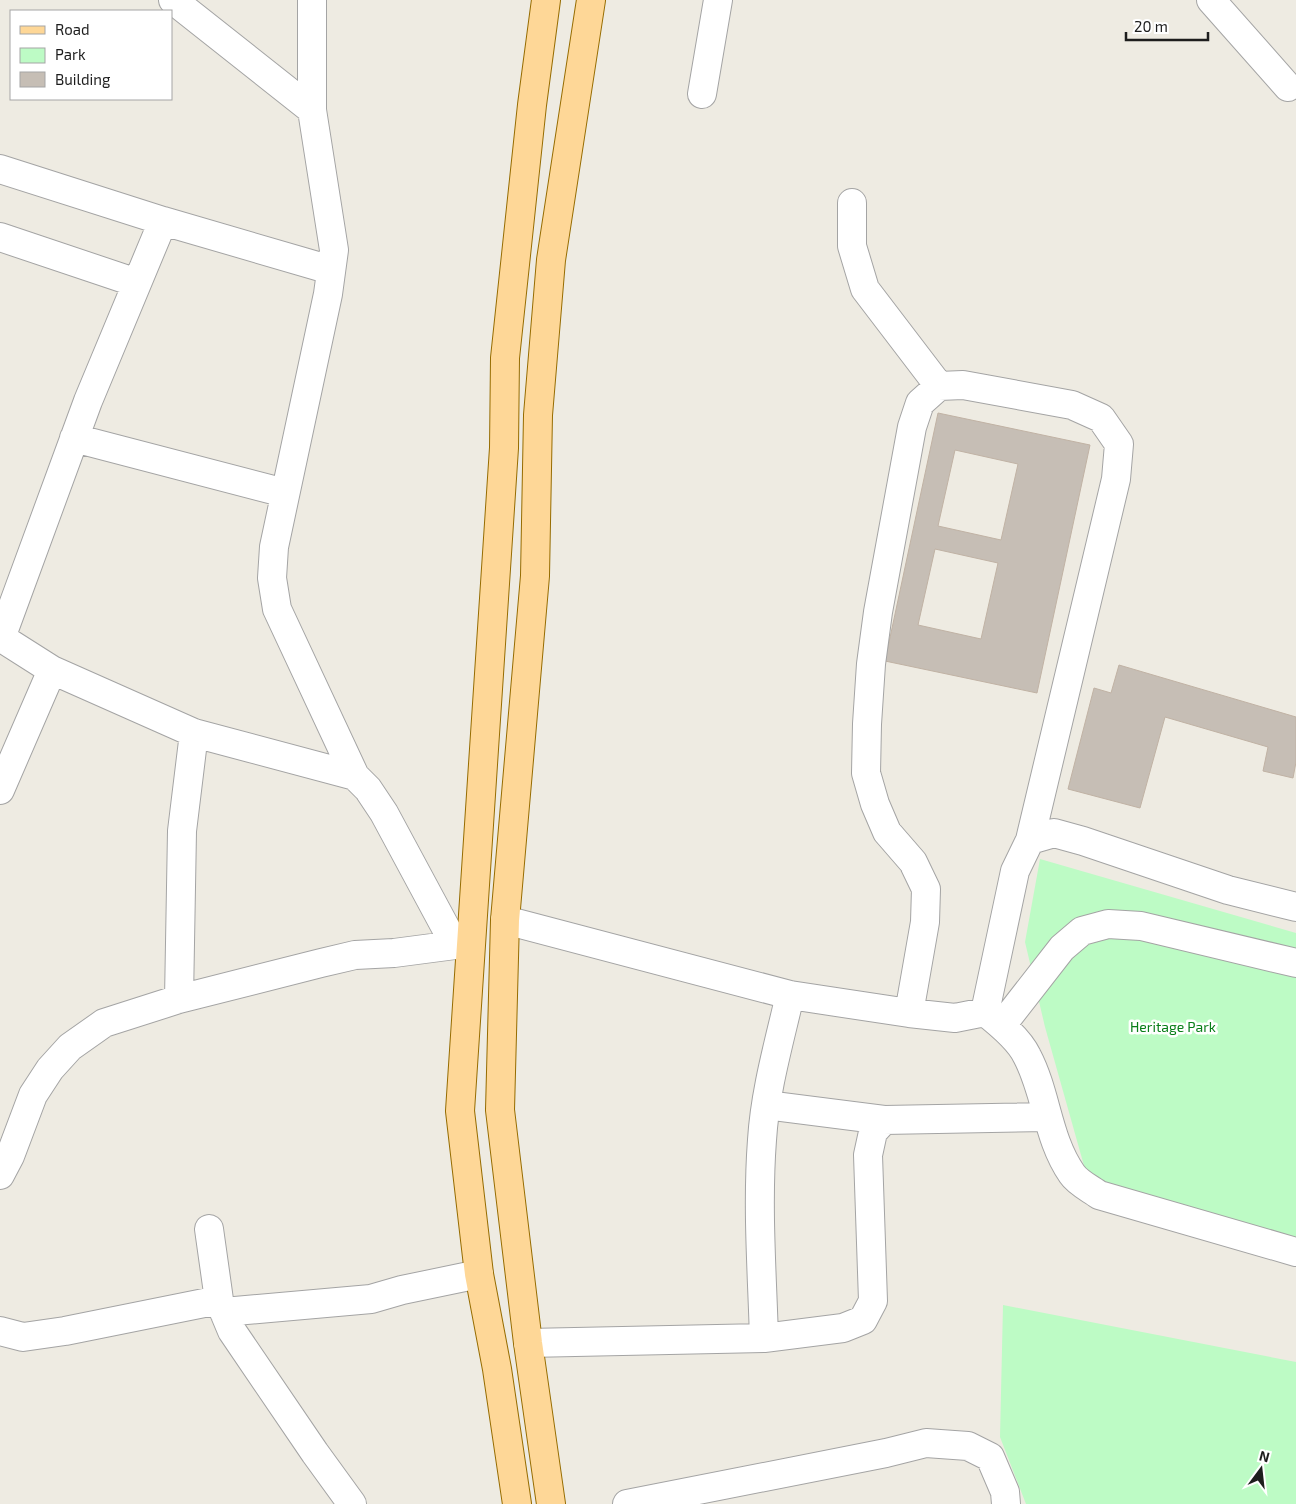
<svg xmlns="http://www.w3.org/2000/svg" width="1296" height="1504" font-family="'Exo 2',sans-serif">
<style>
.park{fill:#bdfbc5}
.building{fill:#c6beb5;stroke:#c0b2a4;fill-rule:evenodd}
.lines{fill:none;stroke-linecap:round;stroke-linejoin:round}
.minor-casing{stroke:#a4a4a4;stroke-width:30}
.major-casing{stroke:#966c00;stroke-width:30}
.minor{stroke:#fff;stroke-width:28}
.major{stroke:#fed797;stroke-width:28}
.labels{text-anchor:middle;stroke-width:5;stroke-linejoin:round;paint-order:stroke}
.park-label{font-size:14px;fill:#087e18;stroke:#fff}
</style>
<rect width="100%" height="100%" fill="#eeebe2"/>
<path class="park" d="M1040,859L1296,933V1240L1090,1187L1045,1027L1025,942Z
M1003,1305L1296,1362V1504H1026L1000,1437Z"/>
<path class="building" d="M938,413L1090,445L1037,693L885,661ZM955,450L1018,464L1001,540L938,526ZM935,549L998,563L981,639L918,625Z
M1119,665L1296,717V762L1293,778L1263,771L1268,747L1165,717L1140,808L1068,789L1094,688L1111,693Z"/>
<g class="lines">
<g class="minor-casing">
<path id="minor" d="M173,0L312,110
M312,0V110L334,250L328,294L274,547L272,578L277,609L355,776
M1211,0L1288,87
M702,94L718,0
M0,169L163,221L331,270
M852,203V246L865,289L939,386
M0,237L137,283
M74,438L285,493
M0,637L52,670L194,733L355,776L368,789L384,813L455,945H470
M1,638L88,401L163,221
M0,790L52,670
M505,920L790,995L909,1013L955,1018L985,1012L1015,871L1030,840L1054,833L1083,841L1228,890L1296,907
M179,999L182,831L194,733
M985,1012C999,1023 1019,1039 1027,1056C1047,1094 1047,1138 1072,1174C1078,1183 1091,1189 1099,1195L1296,1252
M909,1013L925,922L926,889L913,862L887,832L875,804L866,773L867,724L871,664L878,612L912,427L920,403L939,386L963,385L1072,405L1101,418L1119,444L1116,479L1030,840
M1002,1025L1062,948L1082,931L1108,924L1141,926L1296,963
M766,1105L884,1120
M0,1175L10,1156L33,1095L50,1069L70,1047L104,1023L179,999L321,963L355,955L394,953L455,945
M209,1229L219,1300L232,1331L315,1453L352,1504
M224,1312L371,1299L402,1290L479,1274
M0,1331L23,1337L65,1331L219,1300
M764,1338C762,1272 757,1206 762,1140C765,1091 779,1043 790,995
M528,1343L764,1338L843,1328L863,1320L873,1301L868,1155L873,1132L884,1120L1047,1117
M627,1504L886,1453L926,1443L968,1446L990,1457L1005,1492L1006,1504"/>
</g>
<g class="major-casing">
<path id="major" d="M517,1504L497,1369L479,1274L460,1111L504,448L505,358L532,105L546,0
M551,1504L528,1343L500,1110L505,920L535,576L538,415L551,260L591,0"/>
</g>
<use href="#minor" class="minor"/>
<use href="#major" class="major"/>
</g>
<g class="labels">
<g class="park-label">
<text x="1173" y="1032">Heritage Park</text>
</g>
</g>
<rect x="10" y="10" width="162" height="90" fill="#ffffff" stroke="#a5a5a5"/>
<rect x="20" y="26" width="25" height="8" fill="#fed797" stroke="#a5a5a5"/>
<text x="55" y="35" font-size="15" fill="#1d1d1d">Road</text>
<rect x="20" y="48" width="25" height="15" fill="#bdfbc5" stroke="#a5a5a5"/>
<text x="55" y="60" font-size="15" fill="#1d1d1d">Park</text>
<rect x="20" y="72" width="25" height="15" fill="#c6beb5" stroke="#a5a5a5"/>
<text x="55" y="85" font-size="15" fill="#1d1d1d">Building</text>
<g transform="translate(1261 1469) rotate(15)" stroke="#ffffff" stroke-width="4" paint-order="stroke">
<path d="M0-4L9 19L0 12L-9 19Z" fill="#1d1d1d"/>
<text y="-8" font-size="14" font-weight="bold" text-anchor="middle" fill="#1d1d1d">N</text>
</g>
<path d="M1126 32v8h82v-8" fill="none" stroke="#1d1d1d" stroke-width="2.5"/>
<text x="1134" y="32" font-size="15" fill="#1d1d1d" stroke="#ffffff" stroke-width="4" paint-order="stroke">20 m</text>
</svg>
